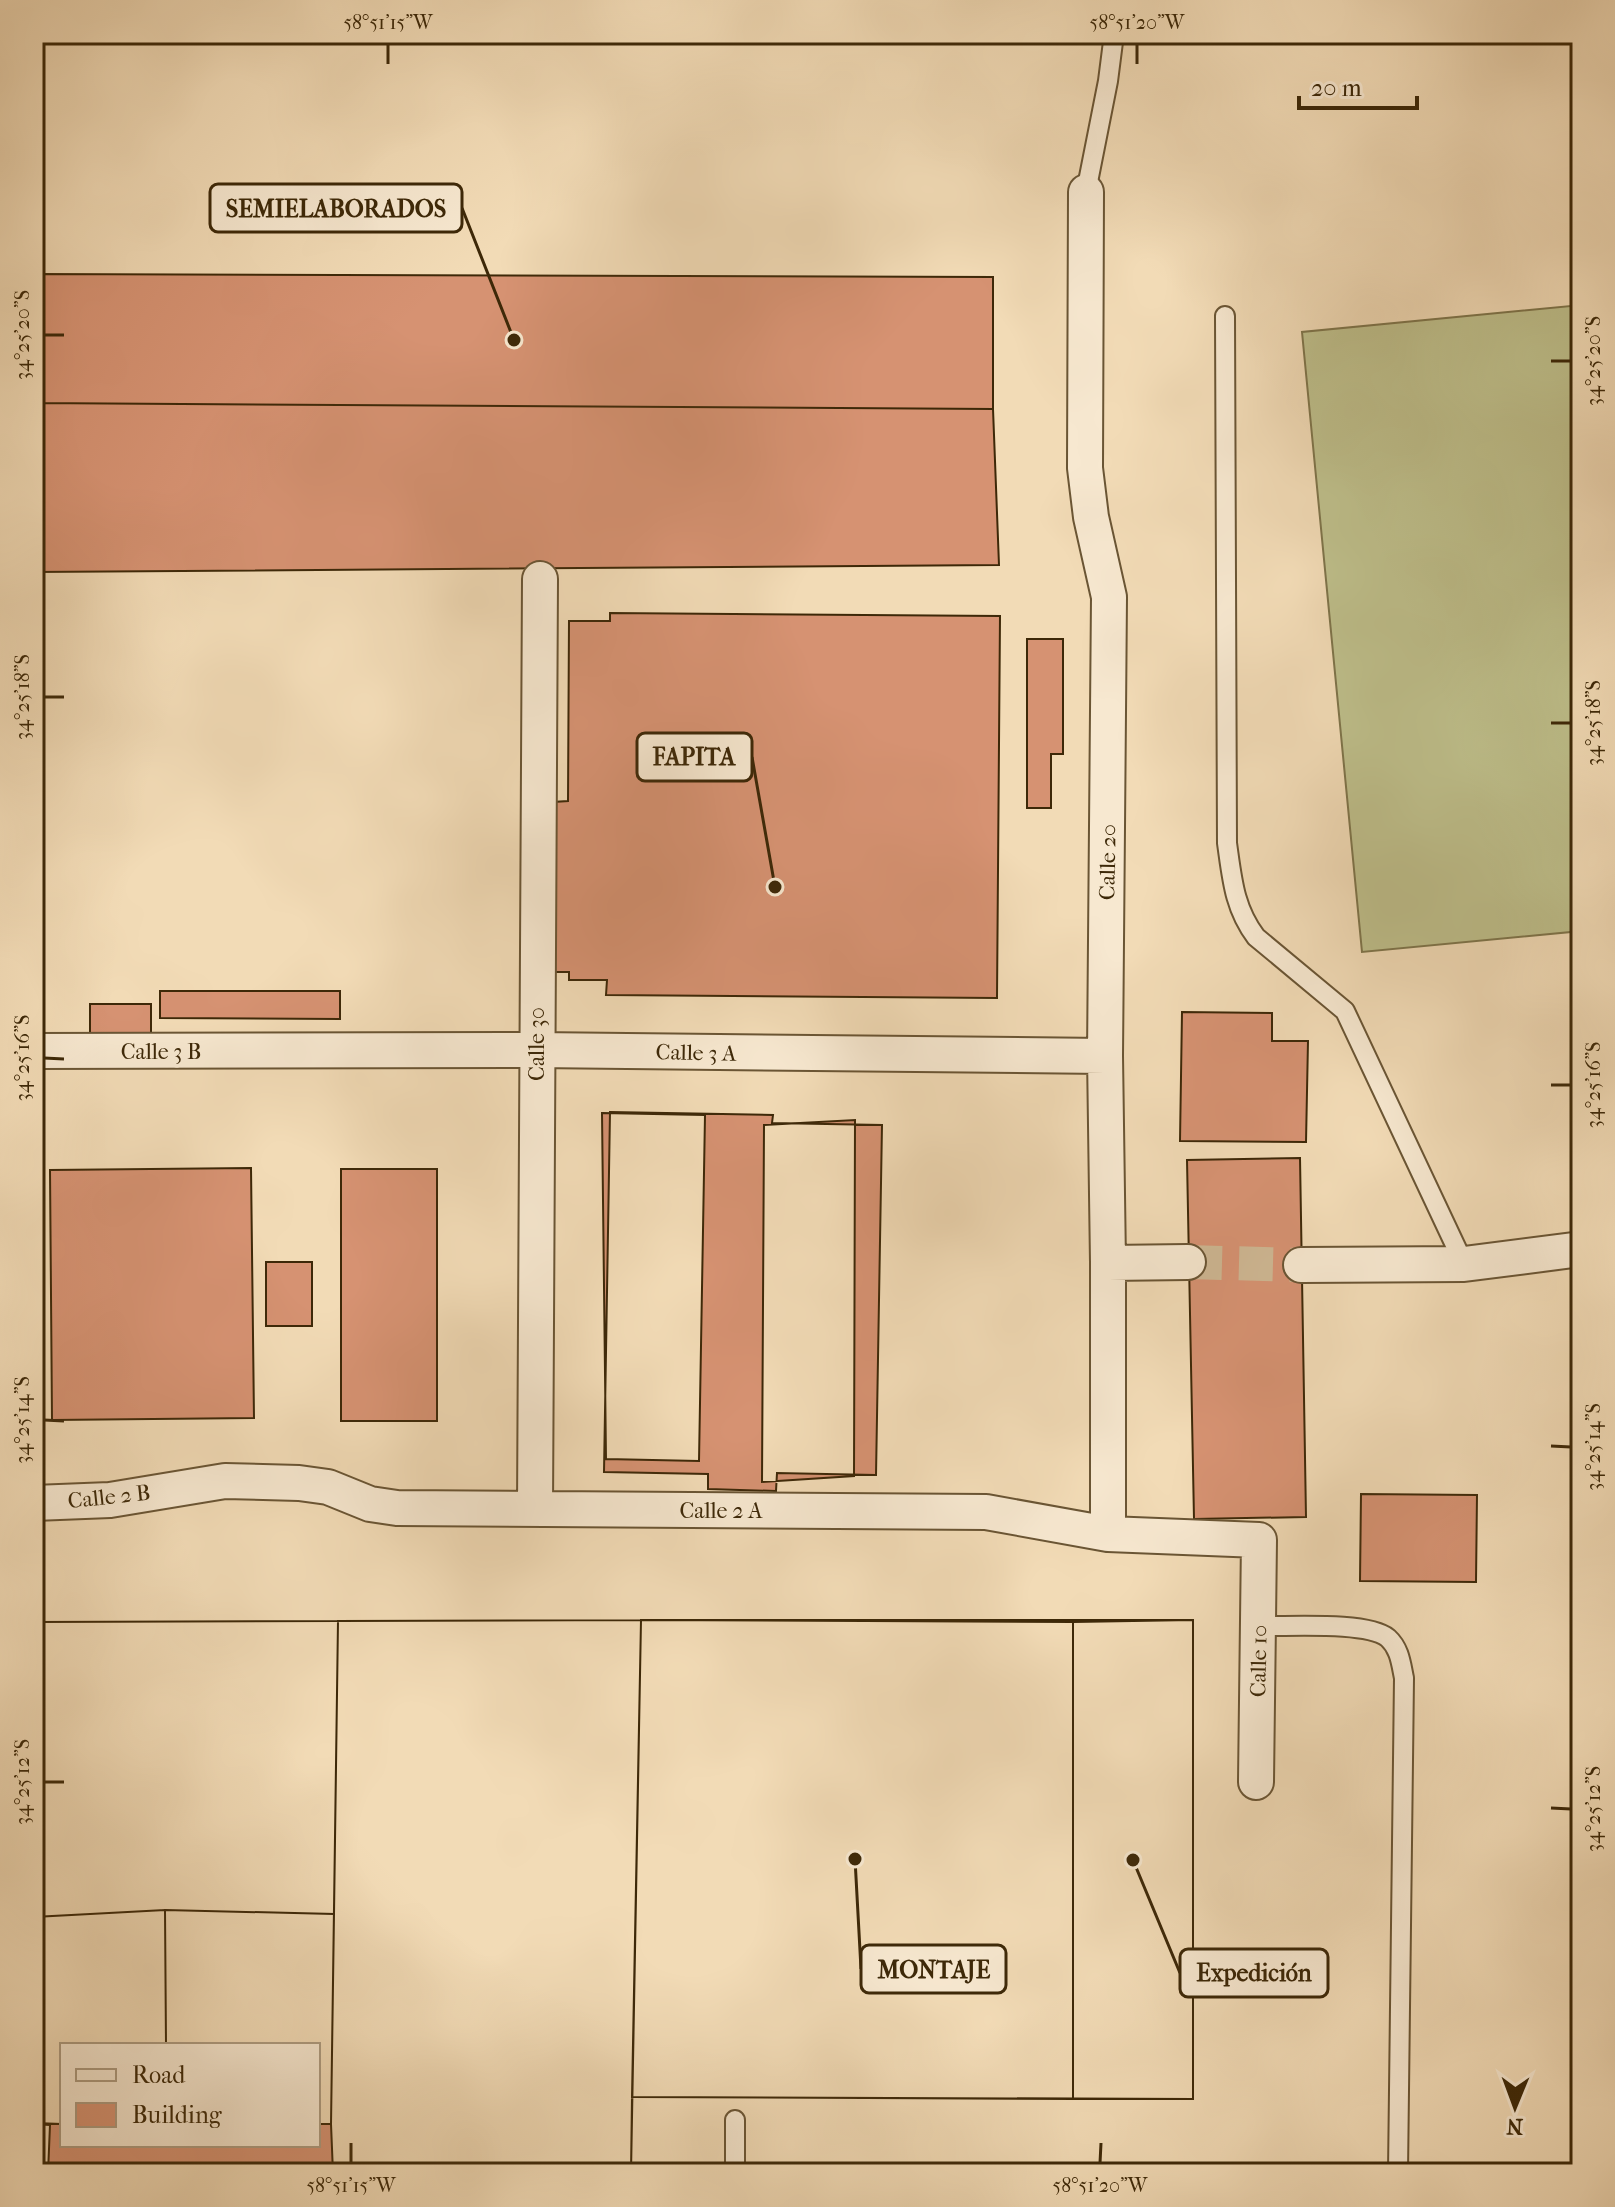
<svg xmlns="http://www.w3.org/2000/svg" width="1615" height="2207" font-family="'IM FELL French Canon',serif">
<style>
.grass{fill:#bebf8b;stroke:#7e744a;stroke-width:2}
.building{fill:#d69272;stroke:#3d2808;stroke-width:2;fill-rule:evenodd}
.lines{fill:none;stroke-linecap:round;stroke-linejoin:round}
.street-tunnel{stroke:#ceb793;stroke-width:34;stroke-dasharray:34 17;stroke-linecap:butt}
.lane-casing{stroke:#6a5534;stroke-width:22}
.street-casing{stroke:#6a5534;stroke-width:38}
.lane{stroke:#f7e8d0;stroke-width:18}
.street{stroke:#f7e8d0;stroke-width:34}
.ticks{fill:none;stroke:#3d2808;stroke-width:3}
.labels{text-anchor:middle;stroke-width:7;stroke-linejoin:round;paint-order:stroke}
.street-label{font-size:22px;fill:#3d2808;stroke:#f7e8d0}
.leader{fill:none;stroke:#3d2808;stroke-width:3}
.callout-dot{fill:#3d2808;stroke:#f7e8d0;stroke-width:3}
.callout{fill:#f7e8d0;stroke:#3d2808;stroke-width:3}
.callout-label{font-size:24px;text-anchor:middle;font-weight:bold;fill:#3d2808}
.neatline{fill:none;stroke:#3d2808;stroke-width:3}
.ticks-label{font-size:20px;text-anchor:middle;fill:#3d2808}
</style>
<rect width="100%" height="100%" fill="#f2dbb6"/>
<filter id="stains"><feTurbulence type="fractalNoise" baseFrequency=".0025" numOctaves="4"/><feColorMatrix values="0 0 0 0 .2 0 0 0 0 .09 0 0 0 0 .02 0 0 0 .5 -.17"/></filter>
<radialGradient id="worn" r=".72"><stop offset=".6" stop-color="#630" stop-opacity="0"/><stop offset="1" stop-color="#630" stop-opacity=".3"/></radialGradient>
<path class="grass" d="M1581,305V931L1362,952L1302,332Z"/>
<path class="building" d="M34,274L993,277V409L34,403Z
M34,403L993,409L999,565L34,572Z
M610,613L1000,616L997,998L606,995L607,980H569V972H552L553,802L568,801L569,621H610Z
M1027,639H1063V754H1051V808H1027Z
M160,991H340V1019L160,1018Z
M90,1004H151V1041L90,1042Z
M1182,1012L1272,1013V1041H1308L1306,1142L1180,1141Z
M610,1112L773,1115L772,1123L882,1125L876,1475L777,1473L776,1491L708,1489V1474L604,1472Z
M602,1113L705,1115L699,1461L606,1459Z
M855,1120L854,1476L762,1482L764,1125Z
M1300,1158L1306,1517L1194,1519L1187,1160Z
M251,1168L254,1418L52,1420L50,1170Z
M341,1169H437V1421H341Z
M266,1262H312V1326H266Z
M1361,1494L1477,1495L1476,1582L1360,1581Z
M641,1620H1193V2099L632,2097L631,2173H48L50,2125L34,2124V1622ZM62,2045H318V2145H62Z
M641,1620L1073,1622V2099L632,2097Z
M641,1620L631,2173H333L331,2124L338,1621Z
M1193,1620V2099H1073V1622Z
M338,1621L334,1914L165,1910L34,1917V1622Z
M165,1910L334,1914L331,2124H318V2045H166Z
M165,1910L166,2045H62V2124L34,2123V1917Z"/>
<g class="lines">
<path class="street-tunnel" d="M1188,1262L1301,1265"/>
<g class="lane-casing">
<path id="lane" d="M1086,192L1108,81L1114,34
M1225,316L1227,843C1232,878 1234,908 1256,937L1345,1011L1464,1264
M1258,1626C1287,1627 1367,1621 1388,1638C1400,1649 1401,1664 1404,1678L1398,2173
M735,2173V2120"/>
</g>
<g class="street-casing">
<path id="street" d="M1086,192L1085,468L1091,517L1109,597L1105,1056L1108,1263V1534
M34,1051L536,1050L1105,1056
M1108,1263L1188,1262
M1301,1265L1464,1264L1581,1249
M34,1503L110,1500L225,1481L299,1483L328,1487L370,1504L397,1508L986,1512L1108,1534L1259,1540L1256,1782
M535,1509L540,579"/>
</g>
<use href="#lane" class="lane"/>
<use href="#street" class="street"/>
</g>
<path class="ticks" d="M388,64V44M1137,64V44M44,335H64M1551,361H1571M44,697H64M1551,723H1571M44,1058L64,1059M1551,1085H1571M44,1420L64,1421M1551,1446L1571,1447M44,1782H64M1551,1808L1571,1809M351,2163V2143M1100,2163L1101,2143"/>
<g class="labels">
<g class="street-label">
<text transform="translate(1107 862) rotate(-89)" y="8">Calle 20</text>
<text transform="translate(536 1044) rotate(-90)" y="8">Calle 30</text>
<text x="161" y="1059">Calle 3 B</text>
<text transform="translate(696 1052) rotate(1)" y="8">Calle 3 A</text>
<text transform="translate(109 1496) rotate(-6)" y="8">Calle 2 B</text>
<text x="721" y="1518">Calle 2 A</text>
<text transform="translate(1258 1661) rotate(-89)" y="8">Calle 10</text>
</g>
</g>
<path class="leader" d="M514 340L462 208M775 887L752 757M855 1859L861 1969M1133 1860L1180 1973"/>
<g class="callout-dot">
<circle cx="514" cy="340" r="8"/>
<circle cx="775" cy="887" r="8"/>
<circle cx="855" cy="1859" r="8"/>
<circle cx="1133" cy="1860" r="8"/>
</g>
<g class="callout">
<rect x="210" y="184" width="252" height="48" rx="8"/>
<rect x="637" y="733" width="115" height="48" rx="8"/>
<rect x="861" y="1945" width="145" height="48" rx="8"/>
<rect x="1180" y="1949" width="148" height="48" rx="8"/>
</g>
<g class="callout-label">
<text x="336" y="217">SEMIELABORADOS</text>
<text x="694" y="765">FAPITA</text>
<text x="934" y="1978">MONTAJE</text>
<text x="1254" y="1981">Expedición</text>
</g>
<rect width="1615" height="2207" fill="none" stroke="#f2dbb6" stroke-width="88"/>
<rect x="60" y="2043" width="260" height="104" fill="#f7e8d0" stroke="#ad9b80" stroke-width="2"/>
<rect x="76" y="2069" width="40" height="12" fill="#f7e8d0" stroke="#ad9b80" stroke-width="2"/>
<text x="132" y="2083" font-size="24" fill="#3d2808">Road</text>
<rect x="76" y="2103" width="40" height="24" fill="#d69272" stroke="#ad9b80" stroke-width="2"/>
<text x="132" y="2123" font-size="24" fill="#3d2808">Building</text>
<g transform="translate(1515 2107) rotate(181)" stroke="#f7e8d0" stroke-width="6" paint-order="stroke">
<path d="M0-6L14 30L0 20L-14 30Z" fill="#3d2808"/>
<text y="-12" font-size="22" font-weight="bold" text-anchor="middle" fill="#3d2808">N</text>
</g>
<path d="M1299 96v12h118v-12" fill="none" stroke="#3d2808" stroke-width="4"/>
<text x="1311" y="96" font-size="24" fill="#3d2808" stroke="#f7e8d0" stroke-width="6" paint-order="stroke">20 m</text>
<rect x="44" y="44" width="1527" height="2119" class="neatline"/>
<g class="ticks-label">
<text x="388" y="29">58°51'15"W</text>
<text x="1137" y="29">58°51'20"W</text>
<text transform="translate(22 335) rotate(-90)" y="7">34°25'20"S</text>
<text transform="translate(1593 361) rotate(-90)" y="7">34°25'20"S</text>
<text transform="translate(22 697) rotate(-90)" y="7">34°25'18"S</text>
<text transform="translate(1593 723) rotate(-90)" y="7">34°25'18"S</text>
<text transform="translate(22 1058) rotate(-90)" y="7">34°25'16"S</text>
<text transform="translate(1593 1085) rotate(-90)" y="7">34°25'16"S</text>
<text transform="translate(22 1420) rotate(-90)" y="7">34°25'14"S</text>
<text transform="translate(1593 1447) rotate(-90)" y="7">34°25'14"S</text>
<text transform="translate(22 1782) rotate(-90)" y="7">34°25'12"S</text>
<text transform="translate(1593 1809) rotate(-90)" y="7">34°25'12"S</text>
<text x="351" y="2192">58°51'15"W</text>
<text x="1100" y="2192">58°51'20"W</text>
</g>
<rect width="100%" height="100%" filter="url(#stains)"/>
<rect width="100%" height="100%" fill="url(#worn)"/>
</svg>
